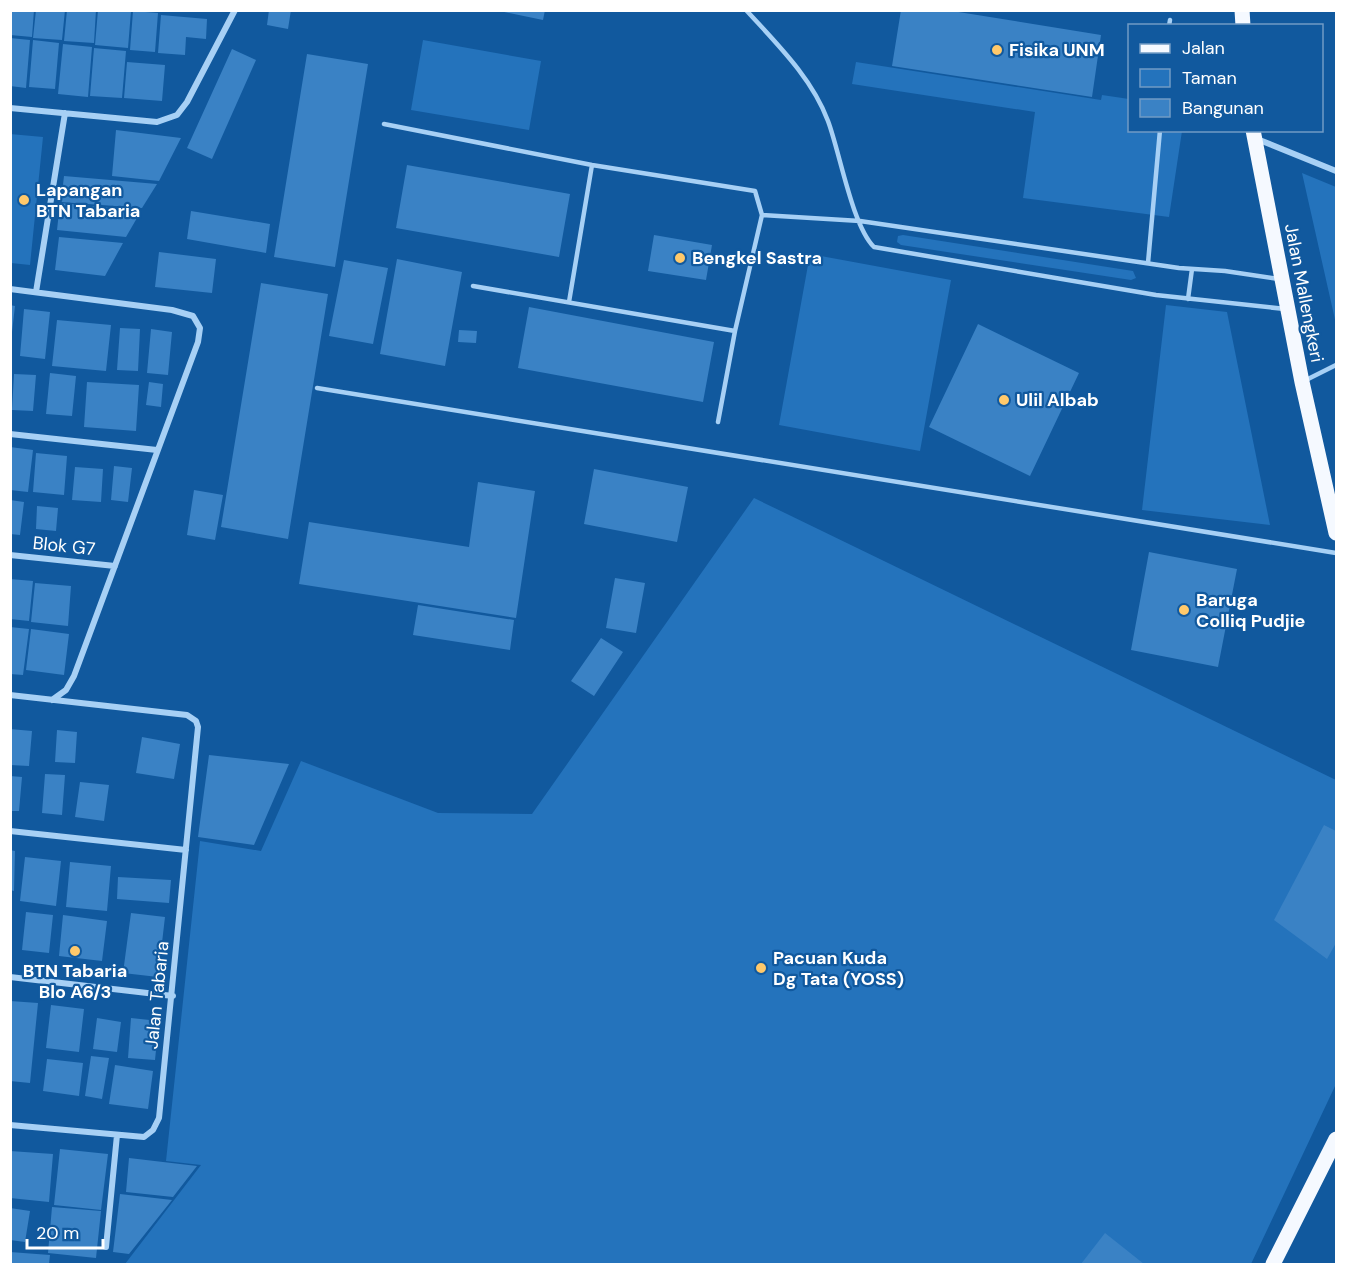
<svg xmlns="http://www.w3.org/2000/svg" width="1347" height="1275" font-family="'DM Sans',sans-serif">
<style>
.green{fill:#2473bc}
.building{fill:#3a82c5}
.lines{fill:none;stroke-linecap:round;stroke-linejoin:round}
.service{stroke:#a7d0f5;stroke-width:4.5}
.minor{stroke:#a7d0f5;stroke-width:6}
.primary{stroke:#f5f9ff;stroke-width:15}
.poi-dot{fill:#ffc96b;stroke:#11599e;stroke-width:2}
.labels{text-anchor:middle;stroke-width:4.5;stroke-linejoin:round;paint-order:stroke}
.poi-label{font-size:18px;font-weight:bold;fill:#fff;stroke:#11599e;text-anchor:start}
.street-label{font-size:18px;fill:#fff;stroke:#11599e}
</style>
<rect width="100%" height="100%" fill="#11599e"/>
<path class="green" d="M423,40L541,61L529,130L411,110Z
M856,62L1101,100L1102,95L1129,99L1130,130L1182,131L1169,217L1023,198L1035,112L852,84Z
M10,134L43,137L30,265L11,263Z
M1302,173L1336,187V324Z
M903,235L1133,271L1136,278L1131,280L901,245L897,242L898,236Z
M810,254L951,280L920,451L779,425Z
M1166,305L1227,312L1270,525L1142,510Z
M754,498L1336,780V1084L1251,1264H125L201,1165L166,1161L200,841L261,851L301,761L438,813L532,814Z"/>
<path class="building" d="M10,10H34L32,37L10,35Z
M36,10H65L62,40L33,38Z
M67,10H96L94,43L64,41Z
M98,10L131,11L128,48L95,45Z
M269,10H291L288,29L267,25Z
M495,10H545L543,20Z
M901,10H946L1101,35L1092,97L892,66Z
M133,11L158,13L155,52L130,50Z
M161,15L207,19L206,39L186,37L185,55L158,53Z
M10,38L30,40L26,88L10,86Z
M33,40L59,43L55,89L29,87Z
M63,44L92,47L88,97L58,94Z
M94,48L126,51L122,98L90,96Z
M232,49L256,60L212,159L187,148Z
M307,54L368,64L335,267L274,257Z
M127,62L165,65L162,101L124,98Z
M116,130L181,138L159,181L112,176Z
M407,165L570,194L559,257L396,228Z
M64,176L157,184L142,208L61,202Z
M60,203L141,211L126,237L57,230Z
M191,211L270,224L266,253L187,239Z
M654,235L712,245L706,280L648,271Z
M59,237L123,243L105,276L55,270Z
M159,252L216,259L212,293L155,287Z
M397,259L462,272L445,366L380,354Z
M344,260L388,268L373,344L329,336Z
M261,283L328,294L288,539L221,527Z
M10,305L15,306L12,332H10Z
M529,307L714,342L703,402L518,368Z
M24,309L50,312L45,359L20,356Z
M57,320L111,325L106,371L52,366Z
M978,324L1079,373L1030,476L929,427Z
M120,328L140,329L138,371L117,370Z
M151,329L172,332L168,375L147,373Z
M459,330L477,331L476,343L458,342Z
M50,373L76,376L72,416L46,414Z
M14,374L36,375L33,411L12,410Z
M87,382L139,385L136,431L84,427Z
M149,382L163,384L161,407L146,405Z
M10,447L33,450L28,492L10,490Z
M36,453L67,456L64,495L33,492Z
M114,466L132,468L128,502L111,500Z
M75,467L103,469L101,502L72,500Z
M594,469L688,487L677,542L584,524Z
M478,482L535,491L516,618L299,584L309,522L469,547Z
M194,490L223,495L215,540L187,535Z
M10,500L24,502L20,535L10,534Z
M37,506L58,508L56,531L36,529Z
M1149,552L1237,569L1218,667L1131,650Z
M615,578L645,583L636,633L606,628Z
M10,579L33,581L29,621L10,619Z
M35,583L71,586L68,626L31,622Z
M418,605L514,620L510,650L413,635Z
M10,627L29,629L23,675L10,674Z
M31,629L69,634L64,675L26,670Z
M601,638L623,652L594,696L571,681Z
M10,729L32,731L29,766L10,765Z
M57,730L77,732L75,763L55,762Z
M142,737L180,744L174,779L136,773Z
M209,755L289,764L254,845L198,837Z
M45,774L65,775L62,815L42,813Z
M10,776L22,777L19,811H10Z
M80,782L109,785L104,821L75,817Z
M1324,825L1336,831V943L1327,959L1274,920Z
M10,850L15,851L14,891L10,890Z
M25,857L61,861L56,906L20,901Z
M70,862L111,866L107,911L66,907Z
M118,877L171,880L169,903L117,899Z
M26,912L53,915L49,953L22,950Z
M131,913L165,917L158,977L123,973Z
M63,915L107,921L102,961L59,956Z
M10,1001L38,1003L30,1083L10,1081Z
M51,1005L84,1009L79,1052L46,1048Z
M97,1018L121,1022L117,1052L93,1049Z
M131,1018L159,1021L155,1060L128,1058Z
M91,1056L109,1058L102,1099L85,1096Z
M47,1059L83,1063L79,1096L43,1091Z
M115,1065L153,1071L148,1109L109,1104Z
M60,1149L108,1154L101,1210L54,1205Z
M10,1151L53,1154L49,1202L10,1198Z
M129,1158L197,1166L173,1197L126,1192Z
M120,1194L172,1200L129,1254L113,1252Z
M52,1207L101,1211L96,1258L48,1253Z
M10,1208L30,1211L25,1242L10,1240Z
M1105,1233L1144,1264H1081Z
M10,1252L50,1255L49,1264H10Z"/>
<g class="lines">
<path class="service" d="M746,10C777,44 812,78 828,121C840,153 852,225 874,247L1156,295L1285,309
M1169,26L1170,20
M384,124L592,165L755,191L762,215L860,221L1179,268L1225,271L1279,279
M1148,263L1160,130
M473,286L735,331L762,215
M1188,299L1192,269
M569,302L592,165
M1304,381L1336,365
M317,388L1336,553
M718,422L735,331"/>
<path class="minor" d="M10,108L157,122L177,115L187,102L235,10
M1257,139L1336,171
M10,289L172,310L193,316L200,328L198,342L74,676L66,690L52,700
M36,292L65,113
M10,434L157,450
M10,555L115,566
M10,695L187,715L196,721L198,727L159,1118L153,1130L144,1137L10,1125
M10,831L186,850
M10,977L173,996
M106,1247L117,1135"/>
<path class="primary" d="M1242,10L1243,26
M1253,130L1302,382L1336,533
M1273,1264L1336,1139"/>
</g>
<g class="poi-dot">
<circle cx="997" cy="50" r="6"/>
<circle cx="24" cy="200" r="6"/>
<circle cx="680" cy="258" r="6"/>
<circle cx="1004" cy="400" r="6"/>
<circle cx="1184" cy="610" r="6"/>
<circle cx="75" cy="951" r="6"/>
<circle cx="761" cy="968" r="6"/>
</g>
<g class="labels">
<g class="poi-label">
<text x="1009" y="56">Fisika UNM</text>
<text x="36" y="196">Lapangan<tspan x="36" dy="21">BTN Tabaria</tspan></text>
<text x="692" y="264">Bengkel Sastra</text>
<text x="1016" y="406">Ulil Albab</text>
<text x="1196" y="606">Baruga<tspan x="1196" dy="21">Colliq Pudjie</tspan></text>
<text x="773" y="964">Pacuan Kuda<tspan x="773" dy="21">Dg Tata (YOSS)</tspan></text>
<text x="75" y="977" text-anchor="middle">BTN Tabaria<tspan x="75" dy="21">Blo A6/3</tspan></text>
</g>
<g class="street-label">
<text transform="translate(1304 293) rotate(79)" y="6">Jalan Mallengkeri</text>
<text transform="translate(64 546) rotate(6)" y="6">Blok G7</text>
<text transform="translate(157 995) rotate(-84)" y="6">Jalan Tabaria</text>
</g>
</g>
<rect width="1347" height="1275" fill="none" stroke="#ffffff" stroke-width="24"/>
<rect x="1128" y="24" width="195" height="108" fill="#11599e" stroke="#709bc5" stroke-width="1.5"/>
<rect x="1140" y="44" width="30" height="9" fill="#f5f9ff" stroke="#709bc5" stroke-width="1.5"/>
<text x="1182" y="54" font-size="18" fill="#ffffff">Jalan</text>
<rect x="1140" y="69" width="30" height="18" fill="#2473bc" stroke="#709bc5" stroke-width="1.5"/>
<text x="1182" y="84" font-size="18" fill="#ffffff">Taman</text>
<rect x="1140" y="99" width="30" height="18" fill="#3a82c5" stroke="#709bc5" stroke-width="1.5"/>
<text x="1182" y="114" font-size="18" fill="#ffffff">Bangunan</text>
<path d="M27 1239v9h76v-9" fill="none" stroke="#ffffff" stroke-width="3"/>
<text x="36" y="1239" font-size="18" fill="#ffffff" stroke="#11599e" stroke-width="4.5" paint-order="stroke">20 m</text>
</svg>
